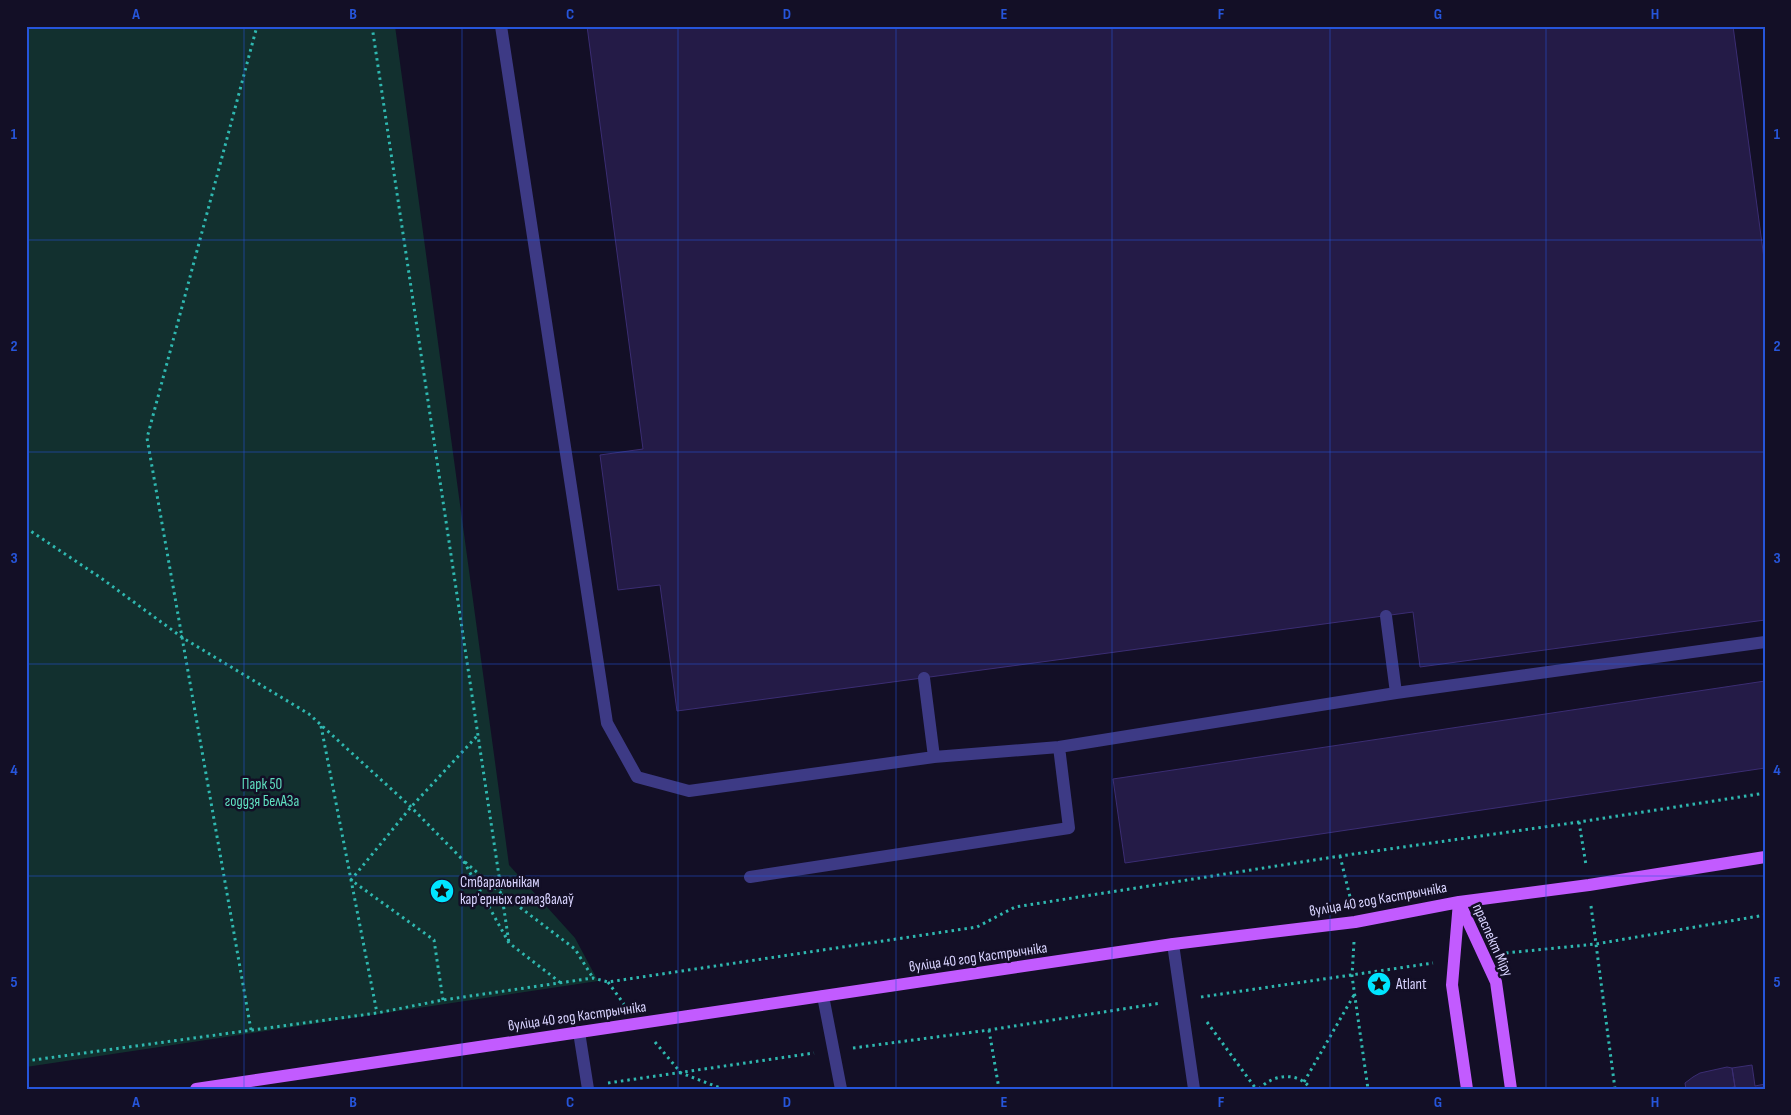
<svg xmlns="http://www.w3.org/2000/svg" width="1791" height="1115" font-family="'Sofia Sans Condensed',sans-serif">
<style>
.green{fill:#12302f}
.building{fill:#241b47;stroke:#3b2d73}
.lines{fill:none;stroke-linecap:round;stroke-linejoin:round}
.path{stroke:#2fb8b0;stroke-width:3;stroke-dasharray:2.5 4;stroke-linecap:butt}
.minor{stroke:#3d3a85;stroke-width:12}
.major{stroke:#c25bff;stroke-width:12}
.grid{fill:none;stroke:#2655da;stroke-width:1;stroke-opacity:0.55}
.labels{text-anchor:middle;stroke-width:5;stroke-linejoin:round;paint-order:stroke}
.park-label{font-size:15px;fill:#5fe0c0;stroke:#130f26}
.poi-label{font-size:15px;fill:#d9d4ff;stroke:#130f26;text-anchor:start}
.street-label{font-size:15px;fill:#d9d4ff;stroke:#130f26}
.neatline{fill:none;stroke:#2655da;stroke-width:2}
.grid-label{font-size:16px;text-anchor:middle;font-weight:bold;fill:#2655da}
</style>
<rect width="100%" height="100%" fill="#130f26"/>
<path class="green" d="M26,26H395L509,865L575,938L598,981L26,1067Z"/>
<path class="building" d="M587,26H1733L1765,266V620L1420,667L1413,612L677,711L660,585L618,590L600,455L643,449Z
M1765,681V768L1125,863L1113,779Z
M1752,1065L1755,1086L1765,1084V1089H1723L1735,1087L1732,1068Z
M1727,1067L1732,1068L1735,1087L1723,1089H1686L1685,1083L1693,1077L1700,1073Z"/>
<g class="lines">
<path class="path" d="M372,26L509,943
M26,528L101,578L183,638L309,714L411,807L463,860L509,943L561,983
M321,726L377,1013
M1579,822L1586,865
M1340,856L1351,901
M465,862L501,893L575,949L593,978
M1591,906L1615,1089
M1354,942L1352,976L1368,1089
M1506,953L1596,944L1765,915
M608,982L624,1004
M1201,997L1433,963
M443,1000L434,940L351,880L411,807L478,735
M1207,1022L1256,1089
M251,1030L147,438L257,26
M989,1030L999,1089
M655,1042L681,1073L723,1089
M853,1048L989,1030L1161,1003
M26,1061L377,1013L443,1000L593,978L608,982L977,927L1015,907L1340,856L1579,822L1765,793
M1304,1082L1354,995
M608,1083L814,1053
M1259,1089C1273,1074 1298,1071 1311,1089"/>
<path class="minor" d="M501,26L607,723L637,777L689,791L934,757L1059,747L1396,693L1765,642
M1386,616L1396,693
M924,678L934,757
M750,877L1069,828L1059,747
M1173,944L1194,1089
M823,996L841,1089
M579,1032L588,1089"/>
<path class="major" d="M1459,902L1496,982L1511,1089
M1459,902L1452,985L1467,1089
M196,1089L1173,944L1355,922L1459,902L1589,885L1765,857"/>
</g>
<path class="grid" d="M244,26V1089M462,26V1089M678,26V1089M896,26V1089M1112,26V1089M1330,26V1089M1546,26V1089M26,240H1765M26,452H1765M26,664H1765M26,876H1765"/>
<defs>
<g id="sight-disc" transform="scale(1.25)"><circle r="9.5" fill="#00e5ff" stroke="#130f26"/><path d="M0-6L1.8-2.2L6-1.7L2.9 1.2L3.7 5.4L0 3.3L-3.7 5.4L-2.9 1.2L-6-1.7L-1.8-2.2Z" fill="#111"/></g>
</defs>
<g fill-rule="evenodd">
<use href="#sight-disc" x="442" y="891"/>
<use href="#sight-disc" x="1379" y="984"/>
</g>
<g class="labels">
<g class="park-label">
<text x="262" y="789">Парк 50<tspan x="262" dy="17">годдзя БелАЗа</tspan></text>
</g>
<g class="poi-label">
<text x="460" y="887">Стваральнікам<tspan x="460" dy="17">карʼерных самазвалаў</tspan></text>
<text x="1396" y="989">Atlant</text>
</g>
<g class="street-label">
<text transform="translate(1378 899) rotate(-10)" y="5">вуліца 40 год Кастрычніка</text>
<text transform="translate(1493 940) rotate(66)" y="5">праспект Міру</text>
<text transform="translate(978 957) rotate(-8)" y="5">вуліца 40 год Кастрычніка</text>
<text transform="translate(577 1016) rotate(-8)" y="5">вуліца 40 год Кастрычніка</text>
</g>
</g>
<rect width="1791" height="1115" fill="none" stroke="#130f26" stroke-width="55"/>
<rect x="28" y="28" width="1736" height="1060" class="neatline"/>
<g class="grid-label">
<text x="136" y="19">A</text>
<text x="353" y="19">B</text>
<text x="570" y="19">C</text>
<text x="787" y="19">D</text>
<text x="1004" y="19">E</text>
<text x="1221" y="19">F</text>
<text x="1438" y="19">G</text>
<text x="1655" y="19">H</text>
<text x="14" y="139">1</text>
<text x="1777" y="139">1</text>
<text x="14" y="351">2</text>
<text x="1777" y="351">2</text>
<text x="14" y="563">3</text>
<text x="1777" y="563">3</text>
<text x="14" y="775">4</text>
<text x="1777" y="775">4</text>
<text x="14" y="987">5</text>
<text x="1777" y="987">5</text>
<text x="136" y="1107">A</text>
<text x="353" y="1107">B</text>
<text x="570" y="1107">C</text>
<text x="787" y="1107">D</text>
<text x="1004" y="1107">E</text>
<text x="1221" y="1107">F</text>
<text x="1438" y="1107">G</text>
<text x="1655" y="1107">H</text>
</g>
</svg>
